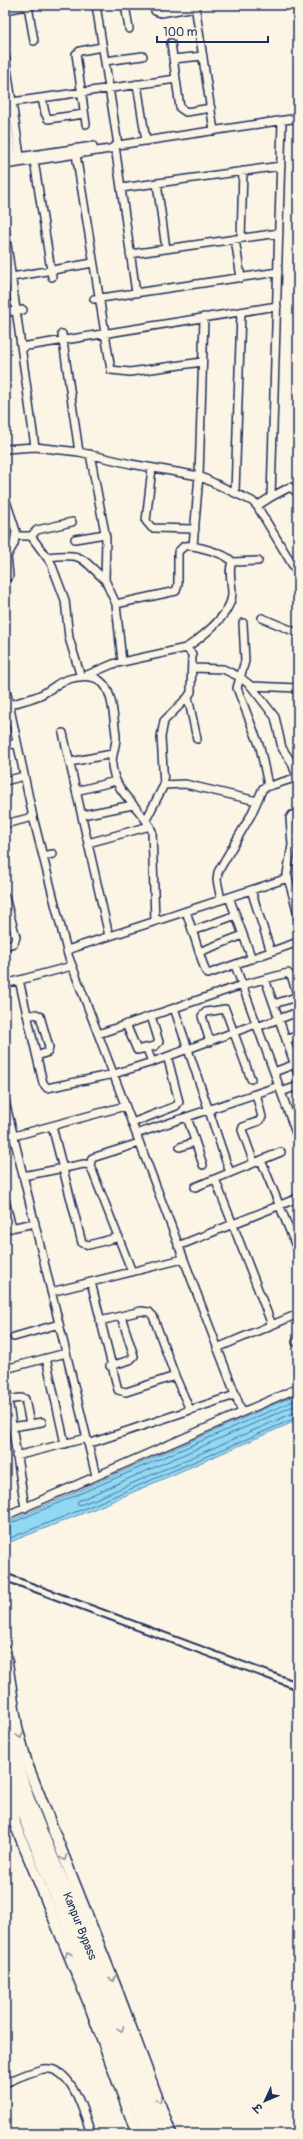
<svg xmlns="http://www.w3.org/2000/svg" width="303" height="2139" font-family="Pangolin,'Playpen Sans Deva',sans-serif">
<style>
.water{fill:#91d8f3;stroke:#6294b7}
.lines{fill:none;stroke-linecap:round;stroke-linejoin:round}
.shore{stroke:#4a739a;stroke-width:1}
.street-casing{stroke:#1b2f5e;stroke-width:10}
.secondary-casing{stroke:#1b2f5e;stroke-width:13}
.highway-casing{stroke:#1b2f5e;stroke-width:16}
.street{stroke:#fcf5e5;stroke-width:7}
.secondary{stroke:#fcf5e5;stroke-width:10}
.highway{stroke:#fcf5e5;stroke-width:13}
.rail{stroke:#1b2f5e;stroke-width:2}
.oneway{stroke:#8c92a2}
.labels{text-anchor:middle;stroke-width:3;stroke-linejoin:round;paint-order:stroke}
.street-label{font-size:12px;fill:#1b2f5e;stroke:#fcf5e5}
</style>
<rect width="100%" height="100%" fill="#fcf5e5"/>
<filter id="ink" filterUnits="userSpaceOnUse"><feTurbulence type="fractalNoise" baseFrequency=".025" numOctaves="2"/><feDisplacementMap in="SourceGraphic" scale="8" xChannelSelector="R" yChannelSelector="G"/><feConvolveMatrix kernelMatrix="1 2 1 2 8 2 1 2 1" color-interpolation-filters="sRGB"/></filter>
<g filter="url(#ink)">
<path class="water" d="M298,1394V1420L99,1507L5,1544V1523Z"/>
<g class="lines">
<path class="shore" d="M298,1404L78,1501L77,1504L79,1505L96,1499L298,1411
M5,1526L298,1399
M5,1540L98,1503L298,1417"/>
<g class="street-casing">
<path id="street" d="M96,5L118,145
M125,5L129,29
M153,5L155,11L161,13L196,7
M195,5L214,131
M28,6L34,41
M5,10L32,5
M171,43L180,108L186,112L211,108
M5,55L20,156
M173,59L203,56
M105,61L143,56
M137,84L146,141
M42,98L45,113L48,119L84,114
M5,103L176,79
M5,105L13,157
M86,124L76,54L80,51L102,47
M115,146L136,293
M75,148L111,370L130,372L202,362
M5,159L93,146
M34,160L52,277
M5,165L110,149L118,145L298,118
M157,183L166,249
M121,188L281,166
M5,230L35,447
M241,238L243,171
M235,239L241,278
M130,254L279,233
M12,277L93,263
M94,299L278,272
M5,312L23,310
M62,334L79,452
M21,347L277,306
M5,449L35,447L79,452L131,464L199,476L252,501L257,506L298,574
M90,454L106,538L105,580L116,604L122,662
M152,468L146,521L152,528L195,529
M235,492L241,312
M271,497L290,487L298,493
M5,498L16,531L14,544L7,556L9,576L5,579
M257,506L271,497L282,121
M16,536H31L51,563L65,600L69,638L81,677
M31,536L37,530L72,522
M75,539L105,534
M193,546L199,476L204,317
M47,557C83,553 79,556 105,580
M116,604L176,591L178,585V552L184,546C193,544 228,554 232,562
M262,618L298,633
M243,623L245,661L237,688L260,747L268,785
M186,648C202,637 232,614 232,593C232,583 228,570 232,562L258,561
M192,668L223,669L240,677L251,686L275,717L282,748L292,763L297,777
M87,675L113,664L186,648L192,654L191,692L188,697L164,721L161,737L164,785L146,820
M5,685L33,817L68,955L242,1412
M251,686L298,688
M188,697L197,739
M5,707C16,702 29,700 40,695C48,692 55,685 63,681C112,664 111,697 116,735C117,747 109,758 113,771C118,796 143,809 152,831L155,921
M63,733L109,936
M5,746L17,743
M70,762L112,754
M5,781L24,776
M164,785L185,784L257,801
M76,791L116,781
M298,813L292,815L290,818L292,845L287,874L298,914
M82,815L133,805
M5,824L33,817
M88,843L150,826
M43,856L53,854
M251,890L271,952
M5,897L16,937L14,943L5,946
M229,897L252,959
M221,900L217,880L218,872L251,815L263,788L298,777
M186,911L205,970L208,974L298,942
M192,931L236,915
M67,950L288,878
M199,952L243,935
M235,965L279,1086
M265,979L298,1074
M19,980L43,1083L47,1088L114,1074L152,1062
M5,984L72,966
M174,1008L230,1173
M28,1016L36,1014L40,1016L49,1047L48,1052L37,1056
M126,1024L137,1050L155,1046L159,1042L151,1016
M257,1027L298,1012
M98,1034L242,985L288,973L292,978L297,994L293,998L274,1004
M286,1040L298,1035
M210,1042L202,1016L206,1012L225,1009L251,1079
M166,1057L256,1024
M274,1072L298,1063
M281,1092L297,1136
M5,1101L96,1476
M187,1117L203,1165
M132,1123L176,1106L179,1102L168,1059L166,1057L152,1062L147,1049
M52,1126L82,1243L89,1245L119,1237
M136,1134L279,1086L281,1092L298,1086
M14,1136L125,1106
M180,1147L195,1142
M261,1160L298,1251
M254,1163L242,1130L243,1127L259,1121L262,1117L256,1094
M90,1165L92,1158L139,1143
M23,1176L84,1164L90,1165L132,1272
M215,1179L272,1325
M195,1187L281,1152
M5,1200L12,1228
M5,1229L35,1223
M178,1246L298,1198
M91,1282L118,1390L126,1392L175,1376L190,1410
M51,1292L183,1259
M100,1321L141,1311L149,1312L153,1316L175,1376
M14,1337L59,1324
M296,1342L298,1341
M217,1348L298,1314
M46,1358L65,1444
M110,1366L130,1360L134,1356L121,1316
M5,1369L66,1353
M5,1380L25,1508
M8,1400L20,1398L25,1399L30,1424
M12,1427L42,1422
M88,1444L235,1395
M16,1456L87,1438
M5,1516L298,1388
M5,2083C17,2078 30,2072 43,2069C72,2065 84,2113 91,2134"/>
</g>
<g class="secondary-casing">
<path id="secondary" d="M5,1650L17,1727L27,1764L115,1985L171,2134
M5,1791L15,1824L90,2006L137,2134"/>
</g>
<g class="highway-casing">
<path id="highway" d="M5,1717C16,1784 47,1846 73,1908C103,1983 132,2058 160,2134
M5,1759L20,1804L98,1998L149,2134"/>
</g>
<use href="#street" class="street"/>
<use href="#secondary" class="secondary"/>
<use href="#highway" class="highway"/>
<path class="rail" d="M5,1573L298,1682
M5,1581L298,1690"/>
</g>
<defs><path id="oneway-chevron" d="M-2-3.5L2.5 0L-2 3.5" fill="none" stroke-width="1.6" stroke-linecap="round" stroke-linejoin="round"/></defs>
<g class="oneway">
<use href="#oneway-chevron" transform="translate(20 1736) rotate(75)"/>
<use href="#oneway-chevron" transform="translate(64 1858) rotate(68)"/>
<use href="#oneway-chevron" transform="translate(68 1954) rotate(-112)"/>
<use href="#oneway-chevron" transform="translate(113 1979) rotate(68)"/>
<use href="#oneway-chevron" transform="translate(121 2029) rotate(70)"/>
<use href="#oneway-chevron" transform="translate(159 2100) rotate(69)"/>
</g>
</g>
<g class="labels">
<g class="street-label">
<text transform="translate(80 1926) rotate(68)" y="4">Kanpur Bypass</text>
</g>
</g>
<rect width="303" height="2139" fill="none" stroke="#fcf5e5" stroke-width="20"/>
<rect x="10" y="10" width="283" height="2119" fill="none" stroke="#1b2f5e" stroke-width="1.5" filter="url(#ink)"/>
<g transform="translate(265 2101) rotate(226)" stroke="#fcf5e5" stroke-width="3" paint-order="stroke">
<path d="M0-3L7 15L0 10L-7 15Z" fill="#1b2f5e"/>
<text y="-6" font-size="11" font-weight="bold" text-anchor="middle" fill="#1b2f5e">उ</text>
</g>
<path d="M157 36v6h111v-6" fill="none" stroke="#1b2f5e" stroke-width="2"/>
<text x="163" y="36" font-size="12" fill="#1b2f5e" stroke="#fcf5e5" stroke-width="3" paint-order="stroke">100 m</text>
</svg>
